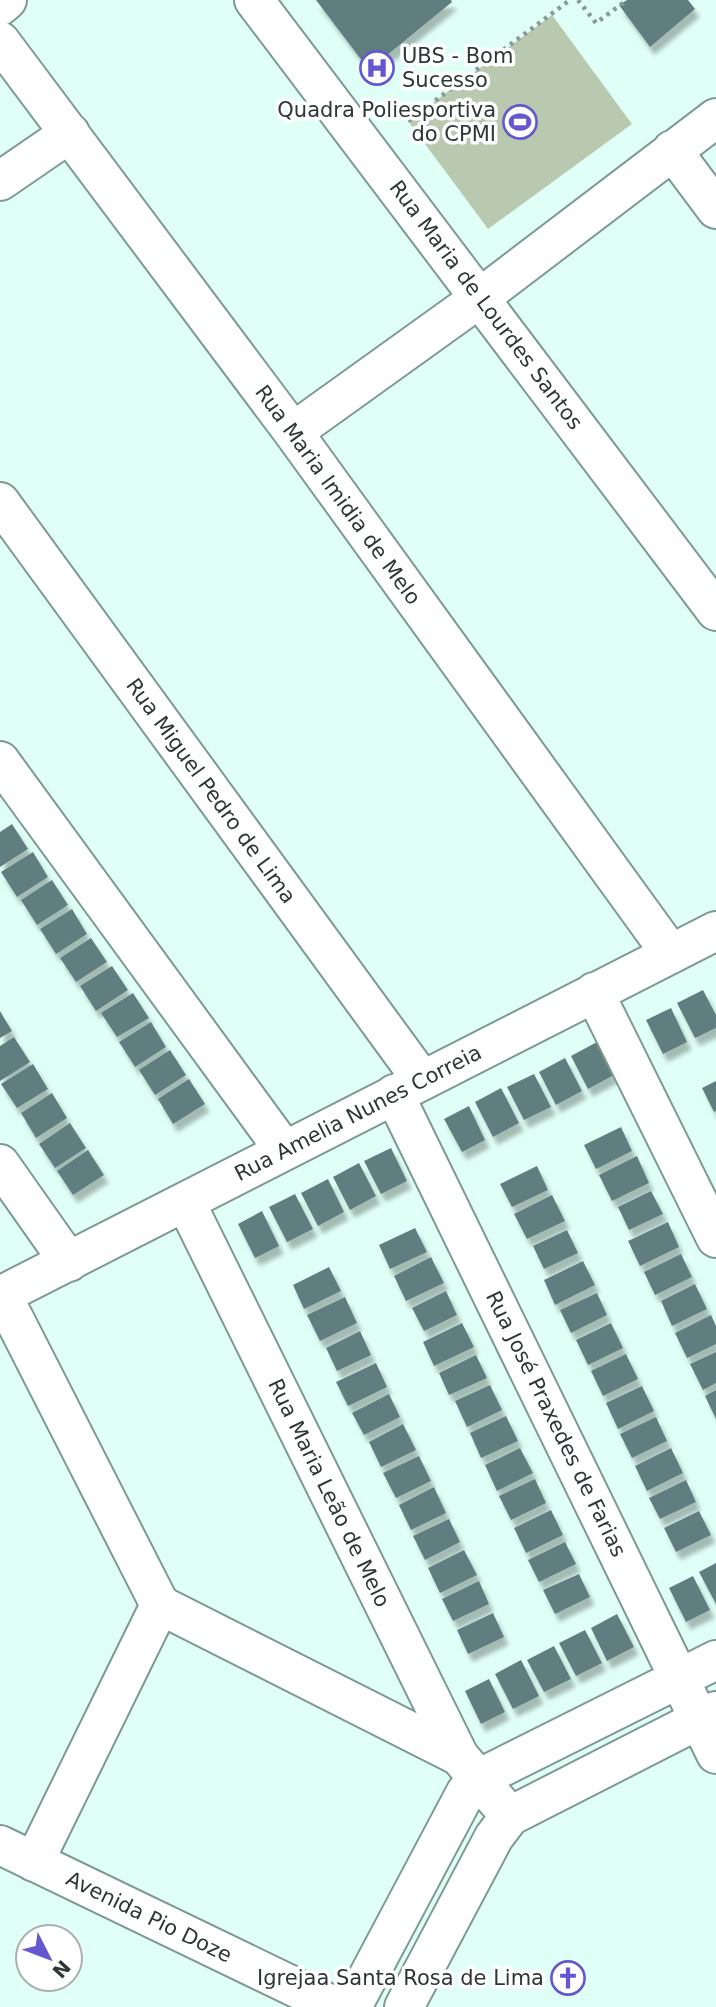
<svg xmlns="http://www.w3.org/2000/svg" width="716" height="2007" font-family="'DejaVu Sans',sans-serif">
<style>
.green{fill:#b9c9af}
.building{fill:#617e7f;filter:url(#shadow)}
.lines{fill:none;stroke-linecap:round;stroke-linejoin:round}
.minor-casing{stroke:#7d9a92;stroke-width:42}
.path{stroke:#879c96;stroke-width:4.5;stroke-dasharray:3.5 5;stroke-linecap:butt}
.minor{stroke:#fff;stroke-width:38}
.labels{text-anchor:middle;stroke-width:7;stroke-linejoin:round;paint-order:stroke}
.poi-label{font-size:21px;fill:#2d3835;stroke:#fff;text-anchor:end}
.street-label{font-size:21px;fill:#2d3835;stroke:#fff}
</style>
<defs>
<filter id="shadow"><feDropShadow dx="4.5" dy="8" stdDeviation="2" flood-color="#0004"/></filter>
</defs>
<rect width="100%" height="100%" fill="#e0fff6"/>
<path class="green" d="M552,15L632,124L488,229L408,121Z"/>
<path class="building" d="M316,0H451L452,2L369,70Z
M627,0H688L695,9L650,47L619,5Z
M12,824L28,849L0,867V832Z
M33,852L48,877L17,897L1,872Z
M52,880L68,905L37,925L21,900Z
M72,909L87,934L56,954L40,929Z
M91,938L107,962L76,982L60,958Z
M112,966L128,990L96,1011L80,986Z
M703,990L716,1015V1028L695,1038L677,1003Z
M133,993L149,1018L117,1037L101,1013Z
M671,1008L687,1042L663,1054L646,1020Z
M0,1011L12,1031L0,1038Z
M151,1022L166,1047L135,1067L119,1042Z
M14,1037L30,1062L0,1081V1046Z
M597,1042L614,1075L588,1089L571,1056Z
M170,1050L186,1075L155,1095L139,1070Z
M565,1058L582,1091L556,1105L539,1072Z
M33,1064L48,1089L17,1108L1,1084Z
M534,1074L551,1107L524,1120L507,1087Z
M189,1079L205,1104L173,1124L158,1099Z
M716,1081V1111L714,1112L702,1088Z
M501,1088L519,1123L493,1137L475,1102Z
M52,1093L67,1118L36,1138L21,1113Z
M469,1106L485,1140L462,1152L444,1119Z
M70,1123L86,1148L55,1168L39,1144Z
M621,1127L632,1151L596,1169L584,1145Z
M391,1148L407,1181L381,1194L364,1161Z
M88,1150L104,1175L73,1195L57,1171Z
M637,1156L649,1183L612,1201L599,1175Z
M359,1163L376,1196L350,1210L333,1177Z
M537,1166L548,1190L512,1207L500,1184Z
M328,1179L344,1212L318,1226L301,1193Z
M651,1191L663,1214L629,1230L618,1207Z
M295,1194L313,1229L287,1242L269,1207Z
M552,1195L565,1221L527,1239L514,1214Z
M262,1211L279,1246L255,1258L238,1224Z
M668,1222L679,1247L640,1266L628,1241Z
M415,1228L427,1252L390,1269L379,1245Z
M567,1230L578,1253L544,1269L533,1246Z
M681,1254L692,1277L655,1295L644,1272Z
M431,1257L444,1283L406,1301L394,1276Z
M583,1261L595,1285L555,1305L544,1280Z
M329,1267L341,1291L304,1309L293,1285Z
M695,1284L707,1309L672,1326L661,1301Z
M446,1291L457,1315L424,1331L412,1308Z
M597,1293L607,1315L571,1333L560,1310Z
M345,1297L357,1323L320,1341L307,1315Z
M711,1315L716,1326V1344L687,1358L675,1333Z
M462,1323L474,1347L434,1366L423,1342Z
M611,1323L623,1348L588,1365L576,1340Z
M360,1331L371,1355L337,1371L326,1348Z
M716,1352V1383L703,1390L690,1364Z
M626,1354L638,1379L603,1396L591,1371Z
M476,1355L487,1378L449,1395L439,1373Z
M376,1363L387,1387L348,1406L336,1382Z
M490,1385L502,1410L467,1427L455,1401Z
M642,1386L654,1411L618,1429L606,1403Z
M716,1390V1419L705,1396Z
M389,1394L400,1417L364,1435L352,1413Z
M506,1416L518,1441L481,1458L470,1433Z
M656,1417L667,1441L632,1458L620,1434Z
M403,1424L416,1450L381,1467L369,1442Z
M520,1448L533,1473L497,1491L485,1465Z
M671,1448L683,1473L647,1491L635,1466Z
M419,1456L431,1481L396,1498L383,1473Z
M535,1479L546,1503L511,1520L499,1496Z
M686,1480L696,1502L660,1519L649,1498Z
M434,1487L446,1513L411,1530L399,1505Z
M551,1510L563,1535L526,1553L514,1528Z
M699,1511L711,1535L676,1552L664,1528Z
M449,1519L460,1542L425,1560L413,1536Z
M565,1542L576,1564L539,1582L528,1560Z
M464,1550L477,1575L440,1593L428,1568Z
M716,1563V1604L699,1572Z
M579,1574L590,1597L555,1614L543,1590Z
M693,1576L710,1610L686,1622L669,1588Z
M479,1581L489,1604L453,1621L442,1599Z
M493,1613L504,1637L468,1654L457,1630Z
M617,1614L634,1647L607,1661L591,1628Z
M585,1630L602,1663L576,1676L559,1643Z
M554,1646L571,1679L544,1692L527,1660Z
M521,1660L539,1696L513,1709L495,1674Z
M489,1679L505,1712L481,1724L465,1691Z"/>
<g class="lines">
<g class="minor-casing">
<path id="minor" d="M254,0L716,611
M0,6L7,0
M0,41L293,432L671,954
M672,150L716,209
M0,181L70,133
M293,432L481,297L716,118
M0,502L422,1080
M0,761L284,1150
M594,992L716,1238
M394,1094L716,1754
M0,1164L69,1262
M186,1203L459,1756L510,1816
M2,1295L160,1605L459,1756
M0,1296L716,931
M0,1845L336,2007
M34,1862L160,1605
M352,2007L466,1792L478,1779L716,1660
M404,2007L494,1837L510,1816L716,1711"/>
</g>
<path class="path" d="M578,0L596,23L627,0
M408,121L570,0"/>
<use href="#minor" class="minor"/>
</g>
<defs>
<g id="hospital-ring" transform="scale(1.75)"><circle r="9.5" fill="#fff" stroke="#6457d0" stroke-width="1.5"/><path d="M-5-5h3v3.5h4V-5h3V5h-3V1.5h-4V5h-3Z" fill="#6457d0"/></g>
<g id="stadium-ring" transform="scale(1.75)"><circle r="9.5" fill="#fff" stroke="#6457d0" stroke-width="1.5"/><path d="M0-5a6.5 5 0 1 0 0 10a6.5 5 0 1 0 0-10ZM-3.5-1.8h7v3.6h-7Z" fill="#6457d0"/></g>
<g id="church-ring" transform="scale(1.75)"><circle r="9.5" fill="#fff" stroke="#6457d0" stroke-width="1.5"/><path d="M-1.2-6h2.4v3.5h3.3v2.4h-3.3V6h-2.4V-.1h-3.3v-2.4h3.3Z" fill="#6457d0"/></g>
</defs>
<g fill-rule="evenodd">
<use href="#hospital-ring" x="377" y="68"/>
<use href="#stadium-ring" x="520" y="122"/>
<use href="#church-ring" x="568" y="1978"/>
</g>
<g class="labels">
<g class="poi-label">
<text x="402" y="63" text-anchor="start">UBS - Bom<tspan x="402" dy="24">Sucesso</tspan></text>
<text x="496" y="117">Quadra Poliesportiva<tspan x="496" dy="24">do CPMI</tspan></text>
<text x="544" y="1985">Igrejaa Santa Rosa de Lima</text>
</g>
<g class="street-label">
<text transform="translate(486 305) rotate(53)" y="7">Rua Maria de Lourdes Santos</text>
<text transform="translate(338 495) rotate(54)" y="7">Rua Maria Imidia de Melo</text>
<text transform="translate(211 791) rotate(54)" y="7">Rua Miguel Pedro de Lima</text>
<text transform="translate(358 1113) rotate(-27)" y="7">Rua Amelia Nunes Correia</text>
<text transform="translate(556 1424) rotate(64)" y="7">Rua José Praxedes de Farias</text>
<text transform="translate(329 1493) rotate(64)" y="7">Rua Maria Leão de Melo</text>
<text transform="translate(149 1917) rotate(26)" y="7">Avenida Pio Doze</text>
</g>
</g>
<g transform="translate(49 1958) rotate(132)"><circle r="33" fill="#ffffff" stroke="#abafae" stroke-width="2"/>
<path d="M0-5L12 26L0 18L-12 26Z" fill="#6457d0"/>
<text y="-10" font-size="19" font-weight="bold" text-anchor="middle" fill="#2d3835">N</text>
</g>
</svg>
